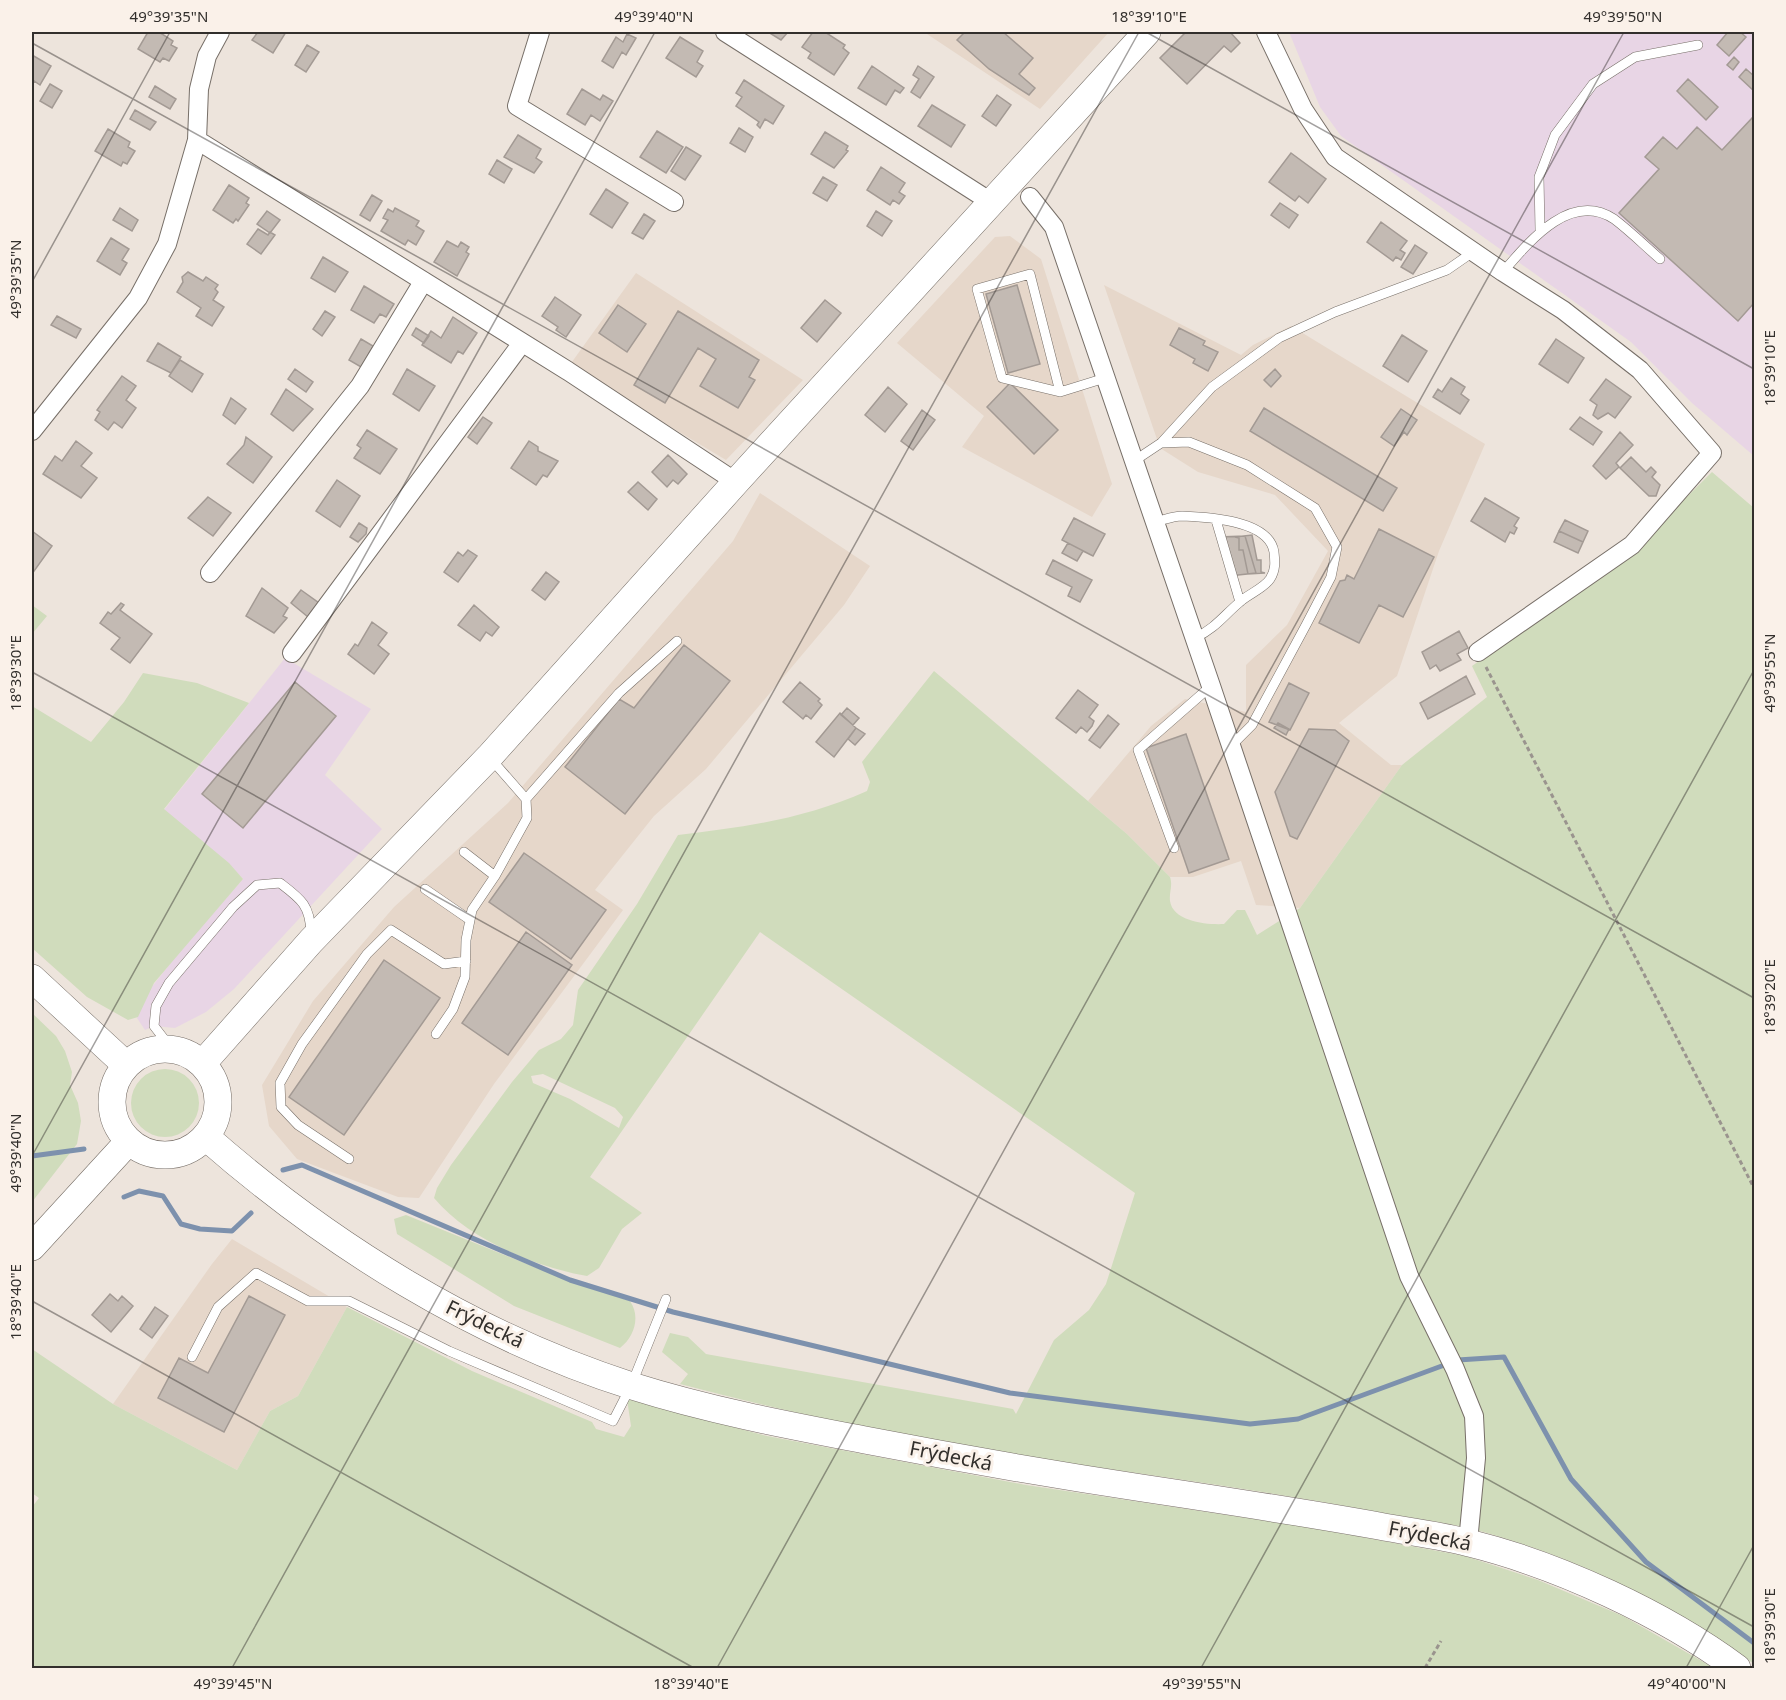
<svg xmlns="http://www.w3.org/2000/svg" width="1786" height="1700" font-family="'Noto Sans',sans-serif">
<style>
.built{fill:#e6d7ca}
.industrial{fill:#e8d5e5}
.green{fill:#d0dcbc;fill-rule:evenodd}
.lines{fill:none;stroke-linecap:round;stroke-linejoin:round}
.stream{stroke:#7d91ad;stroke-width:5}
.building{fill:#c3bab3;stroke:#a39a94;stroke-width:1.5}
.lane-casing{stroke:#776f68;stroke-width:10}
.street-casing{stroke:#776f68;stroke-width:20}
.secondary-casing{stroke:#776f68;stroke-width:28}
.path{stroke:#9a948e;stroke-width:3;stroke-dasharray:4.5 3;stroke-linecap:butt}
.lane{stroke:#fff;stroke-width:9}
.street{stroke:#fff;stroke-width:18}
.secondary{stroke:#fff;stroke-width:27}
.ticks{fill:none;stroke:#322f2c;stroke-width:1.5;stroke-opacity:0.45}
.labels{text-anchor:middle;stroke-width:6;stroke-linejoin:round;paint-order:stroke}
.street-label{font-size:20px;fill:#322f2c;stroke:#faf1e9}
.neatline{fill:none;stroke:#322f2c;stroke-width:2}
.ticks-label{font-size:15px;text-anchor:middle;fill:#322f2c}
</style>
<rect width="100%" height="100%" fill="#ede4dc"/>
<path class="built" d="M924,32H1109L1040,109Z
M1010,236L1041,259L1112,484L1092,517L962,447L984,416L897,343L995,237Z
M636,273L803,380L726,460L569,366Z
M1104,285L1241,355L1253,345L1291,326L1485,444L1439,551L1397,676L1339,723L1391,765H1402L1300,908L1256,905L1241,861L1193,877H1170L1127,834L1088,801L1151,726L1185,699L1246,712V665L1287,625L1328,551L1275,495L1198,472L1160,448Z
M760,493L870,566L844,605L706,769L654,816L595,890L623,910L494,1084L419,1198L398,1197L297,1159L269,1126L262,1085L313,1001L394,907L508,803L733,541Z
M232,1239L347,1307L298,1396L270,1411L237,1470L113,1404L212,1264Z"/>
<path class="industrial" d="M1289,32H1754V456L1692,403L1631,342L1341,136L1320,107Z
M285,658L371,709L325,775L382,829L234,989L206,1012L175,1028L154,1026L145,1030L137,1018L147,993L181,950L243,879L228,863L164,810Z"/>
<path class="green" d="M1712,472L1754,508V1664C1674,1604 1569,1554 1472,1529C1439,1521 1405,1517 1372,1511C1267,1491 1161,1477 1055,1461C929,1443 803,1416 680,1384L688,1374L662,1352L670,1333L688,1337L706,1354L1013,1409L1016,1414L1054,1340L1089,1310L1106,1284L1135,1193L760,932L590,1177L642,1213L622,1229L599,1268L587,1276C535,1267 468,1239 434,1198L437,1188L451,1165L512,1082L539,1050L561,1039L573,1025L578,990L637,904L678,835C746,827 804,819 867,791L870,782L862,762L934,671L1127,834L1170,877C1173,886 1169,892 1170,901C1173,922 1208,925 1224,924L1237,910H1245L1257,935L1300,908L1402,765L1487,697L1472,666L1622,561ZM543,1074L615,1108L623,1117L619,1128L570,1099L533,1083L531,1076Z
M32,605L47,616L32,634Z
M143,673L197,683L249,703L164,809L229,863L243,879L154,983L138,1017L128,1020L87,997L32,948V706L91,742L124,702Z
M32,1013L56,1036L65,1051L72,1072L70,1085L78,1103L81,1121L77,1144L32,1202Z
M131 1103a34 34 0 1 1 68 0a34 34 0 1 1-68 0Z
M406,1215L559,1277L630,1301C641,1317 634,1337 620,1348L514,1306L397,1234L394,1219Z
M347,1307L472,1371L592,1422L596,1429L624,1437L631,1426L627,1399L767,1436L1026,1485L1307,1527L1465,1556L1538,1580L1623,1616L1714,1668H32V1507L39,1498L32,1493V1349L113,1404L237,1470L270,1411L298,1396Z"/>
<g class="lines">
<path class="stream" d="M32,1156L84,1149
M283,1170L302,1165L570,1280L673,1312L1010,1393L1250,1424L1298,1419L1458,1360L1504,1357L1571,1479L1646,1562L1754,1643
M124,1197L139,1191L163,1196L181,1224L200,1229L232,1231L251,1213"/>
</g>
<path class="building" d="M148,32H159L173,41L171,45L177,48L169,61L163,58L160,62L138,49Z
M258,32H286L273,53L252,40Z
M768,32H788L781,40Z
M813,32H825L845,45L843,48L849,53L834,75L808,58L811,53L802,47Z
M965,32H1003L1033,58L1019,74L1035,88L1029,95L989,69L957,40Z
M1186,32H1230L1240,43L1231,52L1224,46L1187,84L1160,58Z
M1728,32H1740L1746,37L1729,56L1717,45Z
M627,34L636,38L626,55L622,52L613,68L602,61L616,37L623,42Z
M680,37L703,51L697,62L703,66L696,77L666,58Z
M307,45L319,52L306,72L295,65Z
M32,55L51,66L40,85L34,81L32,86Z
M1734,57L1739,62L1733,70L1727,65Z
M872,66L904,88L900,93L895,90L886,105L858,88Z
M918,66L934,77L920,98L911,92L919,79L913,75Z
M1746,69L1754,76V91L1739,77Z
M1688,79L1718,107L1706,120L1677,91Z
M744,80L784,106L773,124L765,119L760,128L757,125L759,122L736,106L742,97L736,93Z
M50,84L62,91L52,108L40,101Z
M155,86L176,99L170,109L149,97Z
M582,89L600,100L603,95L613,101L600,121L591,115L585,125L567,114Z
M997,95L1011,105L996,126L982,116Z
M932,105L965,125L951,147L918,126Z
M135,110L156,122L150,130L130,119Z
M1754,116V303L1738,321L1619,213L1659,169L1645,157L1663,137L1677,149L1697,127L1722,150Z
M739,128L753,137L745,152L730,143Z
M108,129L130,142L128,147L135,151L127,164L123,162L121,166L95,151Z
M657,131L683,147L666,173L640,157Z
M825,132L848,146L846,150L848,151L834,168L811,154Z
M518,135L541,149L536,158L542,162L534,173L504,157Z
M686,147L701,156L685,180L671,171Z
M1291,153L1326,179L1308,203L1299,196L1295,201L1269,182Z
M497,160L512,169L504,183L489,174Z
M881,167L905,183L899,192L905,196L899,204L893,200L890,205L867,190Z
M823,177L837,185L827,201L813,193Z
M229,185L249,198L246,203L249,205L238,221L236,219L233,223L213,210Z
M606,189L628,203L612,228L590,214Z
M372,195L382,201L370,221L360,215Z
M1280,203L1298,215L1289,228L1271,215Z
M120,208L138,220L132,231L113,220Z
M395,208L419,221L416,226L424,231L416,245L408,240L405,245L381,231L388,220L383,218L388,209L393,212Z
M267,211L280,220L270,233L257,224Z
M876,211L892,221L882,236L867,226Z
M644,214L655,221L643,239L632,233Z
M1381,222L1407,241L1400,250L1405,253L1401,260L1396,257L1393,261L1367,242Z
M258,229L268,235L270,232L275,235L261,254L247,244Z
M111,238L129,249L122,260L127,263L120,275L97,261Z
M447,241L458,247L461,242L469,247L466,252L469,254L457,276L434,262Z
M1415,245L1427,253L1413,274L1401,267Z
M323,257L348,272L335,292L311,278Z
M188,272L203,281L206,277L218,285L215,289L218,292L213,300L224,307L212,326L196,316L201,308L177,292L183,282L182,277Z
M1017,285L1040,364L1008,373L986,294Z
M364,286L394,304L386,317L380,314L374,323L351,310Z
M555,297L581,315L566,337L556,330L558,327L542,316Z
M825,300L841,313L817,342L801,328Z
M618,305L646,324L627,352L599,333Z
M325,311L335,317L322,336L313,329Z
M678,311L759,360L749,377L755,380L738,408L700,386L716,359L698,348L665,403L634,385Z
M57,316L81,329L76,338L51,325Z
M453,317L477,333L463,354L458,351L451,363L422,345L431,331L441,338Z
M416,328L429,336L424,343L412,335Z
M1179,328L1205,341L1203,345L1218,352L1208,371L1193,363L1195,359L1170,345Z
M1402,335L1427,351L1408,382L1383,366Z
M361,339L373,346L361,367L349,360Z
M1556,339L1584,358L1568,383L1539,364Z
M158,343L181,357L171,373L147,361Z
M180,360L203,374L192,392L169,376Z
M295,369L313,382L306,392L288,379Z
M407,369L435,386L419,411L393,394Z
M1275,369L1281,376L1271,387L1264,380Z
M122,376L136,386L126,400L136,408L122,428L114,422L108,430L95,420L100,412L97,410Z
M1451,378L1465,387L1461,394L1469,400L1460,414L1433,397L1438,389L1442,392Z
M1606,379L1631,397L1615,418L1608,413L1598,419L1593,415L1597,405L1590,400Z
M1010,383L1058,430L1034,454L987,407Z
M888,387L907,404L885,432L865,415Z
M286,389L313,409L293,431L271,414Z
M231,398L246,409L235,424L223,415Z
M1264,408L1397,488L1383,511L1250,431Z
M1401,409L1417,420L1407,435L1404,432L1394,446L1381,437Z
M922,410L935,420L913,450L901,441Z
M483,417L492,423L477,444L468,437Z
M1580,417L1602,432L1593,445L1570,429Z
M367,430L397,449L380,474L354,458L361,448L357,445Z
M1620,432L1633,445L1616,463L1619,467L1606,479L1593,466Z
M246,437L272,457L253,483L227,464L244,445Z
M76,441L92,453L81,466L97,478L81,498L43,474L55,456L62,461Z
M529,441L538,447V451L558,461L547,477L543,475L536,485L511,468Z
M668,455L687,474L678,484L673,480L667,487L652,472Z
M1631,457L1646,472L1651,467L1656,472L1652,477L1660,485L1656,496H1649L1620,468Z
M337,480L360,496L340,527L316,511Z
M638,482L657,499L648,510L628,492Z
M208,497L231,513L213,536L188,518Z
M1485,498L1519,518L1514,526L1517,528L1514,534L1510,532L1505,542L1471,521Z
M1074,518L1105,534L1093,556L1062,540Z
M1074,518L1105,534L1093,556L1083,551L1077,561L1062,553L1068,543L1062,540Z
M1565,520L1588,531L1583,542L1559,531Z
M359,523L367,528L366,534L358,542L350,537Z
M1379,529L1434,557L1403,617L1379,605L1359,643L1319,623L1340,581L1345,580L1347,575L1354,579Z
M32,531L52,546L32,574Z
M1559,531L1583,542L1578,553L1554,542Z
M1252,535L1257,560H1261V572L1265,573L1248,574L1243,550H1239V538L1235,537Z
M1245,536L1256,573L1229,576L1218,537Z
M468,550L477,556L458,582L444,572L458,552L463,556Z
M1053,560L1092,580L1080,602L1068,596L1072,587L1046,574Z
M546,572L559,582L545,600L532,590Z
M262,588L288,608L283,616L287,618L274,633L246,616Z
M301,590L319,603L308,617L291,603Z
M121,603L124,605L120,610L152,634L130,663L111,649L120,638L100,623L108,612L111,614Z
M474,605L499,627L492,636L486,632L480,641L458,625Z
M372,622L387,633L378,645L389,654L374,674L348,654L355,644L358,646Z
M1459,631L1468,648L1457,654L1461,660L1440,671L1436,665L1430,669L1422,652Z
M684,645L730,681L625,814L565,767L619,699L634,708Z
M1466,676L1475,694L1428,719L1420,703Z
M295,682L336,716L243,828L202,794Z
M800,682L820,699L818,701L822,705L811,719L806,715L803,719L783,702Z
M1289,683L1309,693L1290,730L1269,722Z
M1078,690L1098,705L1089,717L1094,721L1092,726L1087,732L1081,727L1076,733L1056,718Z
M847,708L859,718L853,725L841,715Z
M840,713L856,728L834,757L816,742Z
M1108,715L1119,724L1100,748L1089,740Z
M1278,723L1289,729L1286,735L1274,728Z
M856,728L865,734L855,745L848,739Z
M1309,729L1335,730L1349,741L1297,839L1290,836L1275,792Z
M1186,734L1229,859L1189,873L1146,748Z
M524,853L606,910L571,959L489,902Z
M526,932L572,965L508,1055L462,1023Z
M384,960L440,998L344,1135L289,1097Z
M110,1294L118,1301L122,1296L133,1306L111,1332L92,1315Z
M249,1296L285,1315L224,1432L158,1398L179,1358L208,1373Z
M155,1307L168,1316L152,1338L140,1329Z"/>
<g class="lines">
<g class="lane-casing">
<path id="lane" d="M1540,230L1539,177L1555,135L1593,84L1635,57L1698,45
M1503,272C1528,243 1570,190 1614,219C1630,231 1645,246 1660,259
M1060,392L1002,378L977,289L1030,274L1060,392L1105,378
M1161,443L1189,442L1247,465L1315,508L1337,547L1331,577L1306,625L1252,725L1230,747
M1134,461L1161,443L1212,387L1279,338L1335,312L1447,270L1473,252
M1216,520L1240,602
M1155,522C1164,520 1173,516 1182,516C1208,517 1269,520 1274,552C1275,561 1276,570 1270,579C1264,588 1249,594 1241,601C1223,616 1217,627 1195,638
M526,799L619,693L677,641
M1174,848L1138,750L1211,686
M464,852L495,876
M425,889L470,920
M436,1034L453,1009L465,977L466,940L472,910L495,876L527,818L526,799L491,759
M171,1048L154,1026L156,1006L169,983L233,907L257,885L280,883C301,899 310,905 311,933
M349,1159L298,1125L281,1107L280,1083L302,1044L367,954L391,930L444,964L466,961
M192,1357L218,1307L256,1273L308,1301H349L449,1351L613,1421L631,1386L666,1299"/>
</g>
<g class="street-casing">
<path id="street" d="M540,32L517,106L674,202
M725,32L991,202
M1266,32L1303,109L1335,157L1503,272L1563,310L1640,370L1712,453L1632,545L1478,652
M197,140L568,371L736,482
M1030,197L1054,227L1211,686L1409,1276L1455,1369L1474,1416L1476,1458L1468,1542
M32,431L138,298L167,244L197,140L199,89L207,56L220,32
M210,573L360,386L423,282
M292,653L522,343"/>
</g>
<g class="secondary-casing">
<path id="secondary" d="M32,978L126,1065
M112 1102a53 53 0 1 1 106 0a53 53 0 1 1-106 0Z
M203,1063L311,941L489,757L736,482L1147,32
M206,1137C329,1245 475,1336 632,1386C708,1410 787,1425 865,1440C958,1458 1050,1474 1142,1488C1222,1500 1301,1512 1379,1526C1409,1532 1440,1535 1469,1543C1558,1565 1664,1614 1737,1668
M32,1247L129,1141"/>
</g>
<path class="path" d="M1486,667L1754,1188
M1425,1668L1441,1641"/>
<use href="#lane" class="lane"/>
<use href="#street" class="street"/>
<use href="#secondary" class="secondary"/>
</g>
<path class="ticks" d="M1146,32L1754,369M32,43L1754,998M32,282L170,32M32,672L1754,1627M32,1156L655,32M32,1301L694,1668M232,1668L1139,32M717,1668L1624,32M1201,1668L1754,670M1686,1668L1754,1545"/>
<g class="labels">
<g class="street-label">
<text transform="translate(485 1324) rotate(26)" y="7">Frýdecká</text>
<text transform="translate(951 1456) rotate(11)" y="7">Frýdecká</text>
<text transform="translate(1430 1536) rotate(11)" y="7">Frýdecká</text>
</g>
</g>
<rect width="1786" height="1700" fill="none" stroke="#faf1e9" stroke-width="66"/>
<rect x="33" y="33" width="1720" height="1634" class="neatline"/>
<g class="ticks-label">
<text x="169" y="22">49°39'35"N</text>
<text x="654" y="22">49°39'40"N</text>
<text x="1149" y="22">18°39'10"E</text>
<text x="1623" y="22">49°39'50"N</text>
<text transform="translate(16 279) rotate(-90)" y="5">49°39'35"N</text>
<text transform="translate(1770 368) rotate(-90)" y="5">18°39'10"E</text>
<text transform="translate(16 673) rotate(-90)" y="5">18°39'30"E</text>
<text transform="translate(1770 673) rotate(-90)" y="5">49°39'55"N</text>
<text transform="translate(1770 997) rotate(-90)" y="5">18°39'20"E</text>
<text transform="translate(16 1153) rotate(-90)" y="5">49°39'40"N</text>
<text transform="translate(16 1302) rotate(-90)" y="5">18°39'40"E</text>
<text transform="translate(1770 1626) rotate(-90)" y="5">18°39'30"E</text>
<text x="233" y="1689">49°39'45"N</text>
<text x="691" y="1689">18°39'40"E</text>
<text x="1202" y="1689">49°39'55"N</text>
<text x="1687" y="1689">49°40'00"N</text>
</g>
</svg>
